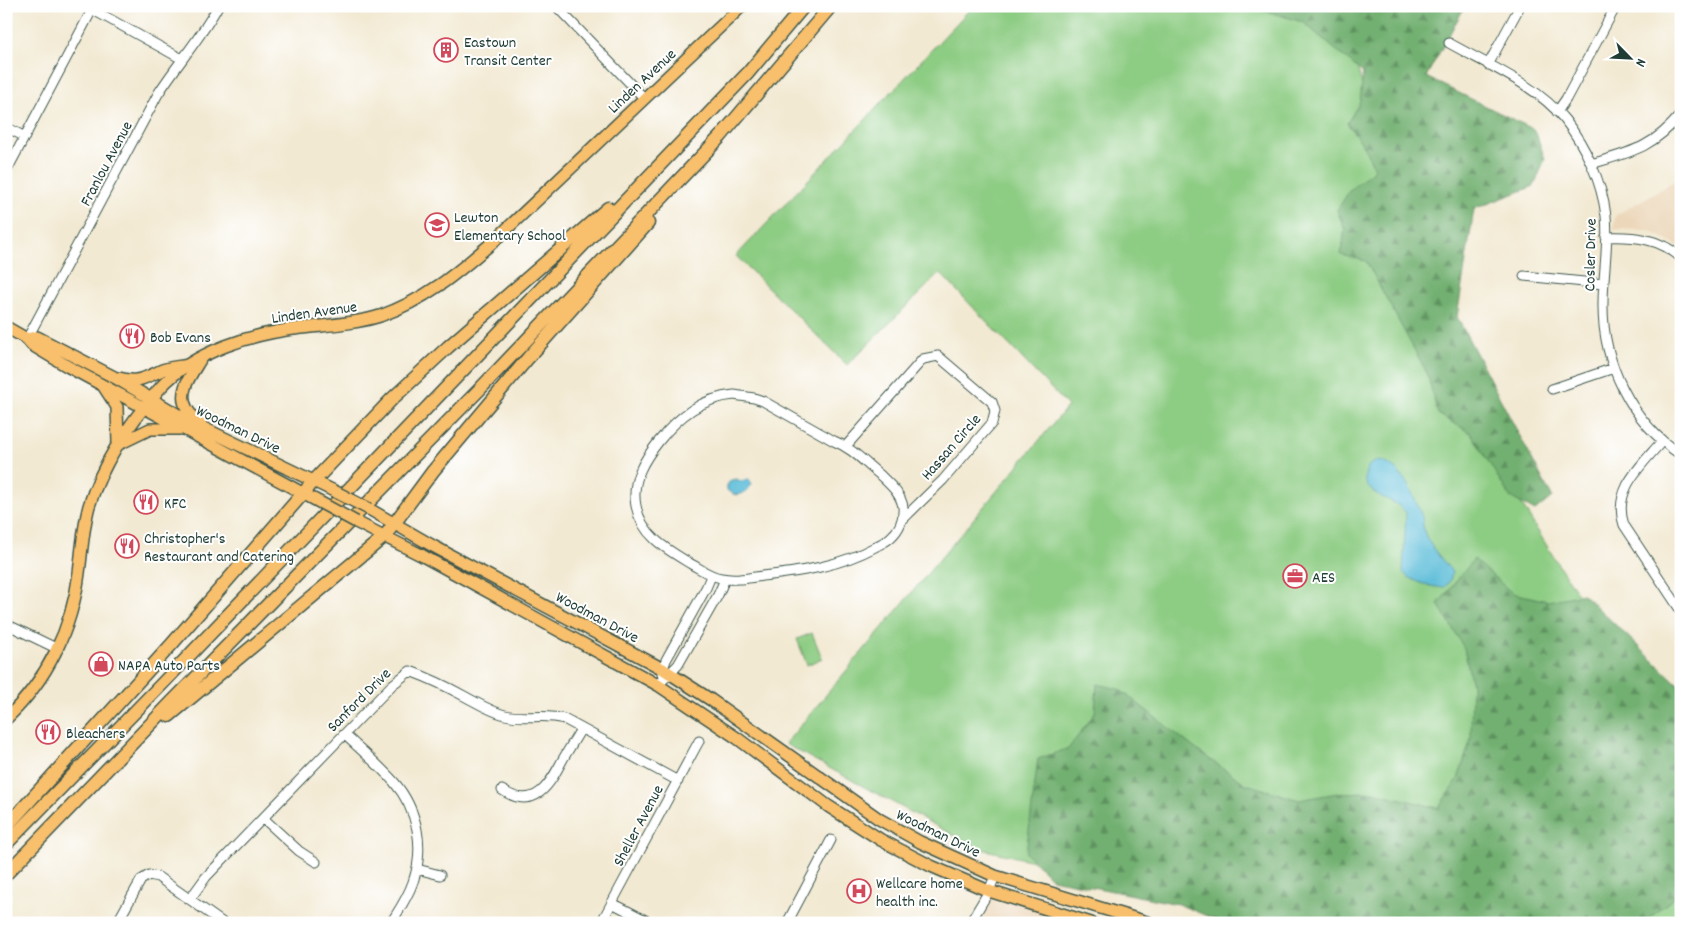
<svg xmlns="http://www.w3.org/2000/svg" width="1687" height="929" font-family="Dekko,sans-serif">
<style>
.built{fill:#ecd7ba}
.green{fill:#8dcc83;stroke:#56845c}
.forest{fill:url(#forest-firs);stroke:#487652}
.water{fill:#5abcd8;stroke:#3c7c86}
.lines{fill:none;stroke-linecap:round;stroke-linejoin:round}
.minor-casing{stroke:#3f574c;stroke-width:11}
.major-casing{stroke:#3f574c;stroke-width:14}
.highway-casing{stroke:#3f574c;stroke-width:15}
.minor{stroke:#fff;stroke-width:9}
.major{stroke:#f8bf6c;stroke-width:11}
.highway{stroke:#f8bf6c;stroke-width:12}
.major-bridge-casing{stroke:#3f574c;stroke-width:14;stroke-linecap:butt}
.major-bridge{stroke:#f8bf6c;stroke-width:11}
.labels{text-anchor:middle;stroke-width:4;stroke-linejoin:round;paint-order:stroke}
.poi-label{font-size:16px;fill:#1f3d34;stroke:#fff;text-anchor:start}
.street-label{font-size:16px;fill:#1f3d34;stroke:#fff}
</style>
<defs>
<pattern id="forest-firs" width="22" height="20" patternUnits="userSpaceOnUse" patternTransform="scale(1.25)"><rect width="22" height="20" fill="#72b071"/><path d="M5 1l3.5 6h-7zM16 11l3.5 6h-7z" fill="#5d905e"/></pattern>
</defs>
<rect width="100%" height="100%" fill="#fff"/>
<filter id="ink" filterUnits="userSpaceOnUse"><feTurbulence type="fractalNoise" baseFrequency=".02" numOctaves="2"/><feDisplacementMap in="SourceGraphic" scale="10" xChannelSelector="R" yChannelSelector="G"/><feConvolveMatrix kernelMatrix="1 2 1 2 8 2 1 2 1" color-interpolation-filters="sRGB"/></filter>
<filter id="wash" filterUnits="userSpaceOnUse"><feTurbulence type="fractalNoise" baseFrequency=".0096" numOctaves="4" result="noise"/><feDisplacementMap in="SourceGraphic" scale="20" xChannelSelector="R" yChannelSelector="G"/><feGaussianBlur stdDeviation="1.12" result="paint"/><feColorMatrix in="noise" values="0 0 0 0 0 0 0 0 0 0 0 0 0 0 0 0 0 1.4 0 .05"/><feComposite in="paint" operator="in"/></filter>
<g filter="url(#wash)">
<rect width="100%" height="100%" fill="#f2e9d2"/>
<path class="built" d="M1681,177V248L1649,230L1614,229L1615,216Z
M989,891L1091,923H970Z"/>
<path class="green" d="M973,6H1280L1353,52L1442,374L1558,564L1681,752V920L1679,923H1263L1225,905L977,848L785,744L1068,406L940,273L847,365L736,256Z
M812,633L822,658L807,665L797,639Z"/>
<path class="forest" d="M1248,6H1465L1426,77L1535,130L1545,159L1534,186L1474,209L1457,317L1552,497L1535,511L1510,497L1471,433L1438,414L1427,373L1366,261L1341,255L1345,230L1337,210L1350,190L1375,169L1361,142L1347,123L1360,102L1363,73L1303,22Z
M1474,559L1512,593L1548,601L1583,594L1681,687V892L1643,923H1224L1178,904L1052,879L1026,853L1038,759L1069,748L1095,713L1097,684L1119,689L1202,754L1246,784L1299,800L1338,793L1373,792L1438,808L1458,779L1471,739L1472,685L1464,648L1438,604Z"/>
<path class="water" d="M1380,461C1403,467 1413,494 1421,514C1424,520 1422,528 1425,534C1430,547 1443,560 1452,572L1450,581L1444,588C1428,586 1416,583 1403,573L1406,513C1404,510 1401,507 1398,505C1386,497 1357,491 1367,469C1369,463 1374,462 1380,461Z
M737,479L740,481L749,479L752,484C746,494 736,499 727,490V485L731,480Z"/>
</g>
<g filter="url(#ink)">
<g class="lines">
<g class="minor-casing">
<path id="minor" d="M86,6L182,59
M556,6L644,98
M1449,43C1488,65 1537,85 1565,120C1586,147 1602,182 1606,216C1609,245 1603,274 1603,303C1602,362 1631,422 1681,455
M1488,65L1520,6
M1557,112L1566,99L1616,6
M6,127L25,137
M1591,164C1631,152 1653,148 1681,114
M6,172L94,6
M1606,237C1634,236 1660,238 1681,258
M1524,276L1604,284
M27,339L158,94C177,64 201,38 218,6
M1552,389L1614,368
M734,395L754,398L763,401L834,441C852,448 864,462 879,474C888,483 901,493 903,507C904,519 899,530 891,537C886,542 880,544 875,547C840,566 801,572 762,576C748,578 735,581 721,578C709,576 701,569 691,564C666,549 642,536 636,506C631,480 644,460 659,441C679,416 702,398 734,395Z
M1662,441C1641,466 1612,490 1624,525L1681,611
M846,446L923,359L938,356L992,402L995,411L992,423L943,480L902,520
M6,624L58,649
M662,673L666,660L706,588L711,576
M658,685L678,665L718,595L725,579
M344,734C361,750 379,765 394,782C418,810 425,848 413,882C408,897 399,910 391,923
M502,790C535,812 550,784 563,759C569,749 575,739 581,729
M263,818L299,851L316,862
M417,869L440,875
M190,899L206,877L232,850L392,685L410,671C429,678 448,687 466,697C479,704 492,712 505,715C525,720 544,713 564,719L678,781
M612,903L651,923
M117,923L141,880L149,875L158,877L223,923
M601,923L699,741
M787,923L831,840
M970,923L989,891L995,876"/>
</g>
<g class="major-casing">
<path id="major" d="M6,327L27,339L32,345L67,366L321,503
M27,339L37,337L114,377L187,420L332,490
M200,360C191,375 177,392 187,409C190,415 196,420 201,424
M119,378C138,383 143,379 160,371C168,367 178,367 187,365
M104,387L117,407L118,444
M119,444L150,429H180
M369,509L433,546L663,669L711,700L879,819L920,842L995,876L1150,923
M356,522L423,556L658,685L737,738L828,806L881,840L931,866L989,891L1091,923
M6,719C47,680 72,629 79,573C82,550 83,528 89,506C103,461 130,422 161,387C194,351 254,333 302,328C328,325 354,324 380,316C426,300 457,273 493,242L742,6"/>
</g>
<g class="highway-casing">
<path id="highway" d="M169,716L385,536L433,471L528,358L648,223
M6,827L172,644L313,482L392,399L448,347L608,208
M6,844L159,687L748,73L804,6
M6,874L172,702L479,390L721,136L831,6"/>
</g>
<use href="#minor" class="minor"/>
<use href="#major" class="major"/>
<use href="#highway" class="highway"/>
<g class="major-bridge-casing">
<path id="major-bridge" d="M332,490L369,509
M321,503L356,522"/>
</g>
<use href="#major-bridge" class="major-bridge"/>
</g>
</g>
<defs>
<g id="building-ring" transform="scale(1.25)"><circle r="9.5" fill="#fff" stroke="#d1495b" stroke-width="1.5"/><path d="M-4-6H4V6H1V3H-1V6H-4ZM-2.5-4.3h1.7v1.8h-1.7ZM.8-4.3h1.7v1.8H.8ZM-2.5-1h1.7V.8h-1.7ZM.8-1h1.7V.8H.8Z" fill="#d1495b"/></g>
<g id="school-ring" transform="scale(1.25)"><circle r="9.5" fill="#fff" stroke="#d1495b" stroke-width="1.5"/><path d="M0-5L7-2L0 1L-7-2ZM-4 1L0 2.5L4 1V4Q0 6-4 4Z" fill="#d1495b"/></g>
<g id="restaurant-ring" transform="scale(1.25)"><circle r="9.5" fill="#fff" stroke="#d1495b" stroke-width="1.5"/><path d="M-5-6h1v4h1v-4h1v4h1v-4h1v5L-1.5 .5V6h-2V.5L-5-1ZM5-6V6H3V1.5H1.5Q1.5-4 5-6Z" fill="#d1495b"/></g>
<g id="office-ring" transform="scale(1.25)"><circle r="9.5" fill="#fff" stroke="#d1495b" stroke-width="1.5"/><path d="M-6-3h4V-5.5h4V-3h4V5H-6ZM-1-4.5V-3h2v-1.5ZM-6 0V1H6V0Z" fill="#d1495b"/></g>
<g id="shop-ring" transform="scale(1.25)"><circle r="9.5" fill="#fff" stroke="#d1495b" stroke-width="1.5"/><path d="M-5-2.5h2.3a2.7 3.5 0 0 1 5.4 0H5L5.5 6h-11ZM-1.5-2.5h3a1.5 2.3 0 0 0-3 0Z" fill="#d1495b"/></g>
<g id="hospital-ring" transform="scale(1.25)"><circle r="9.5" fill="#fff" stroke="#d1495b" stroke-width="1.5"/><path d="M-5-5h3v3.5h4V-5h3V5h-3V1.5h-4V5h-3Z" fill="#d1495b"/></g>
</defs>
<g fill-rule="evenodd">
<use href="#building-ring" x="446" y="50"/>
<use href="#school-ring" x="437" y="225"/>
<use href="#restaurant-ring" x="132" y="336"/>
<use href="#restaurant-ring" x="146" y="502"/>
<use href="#restaurant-ring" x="127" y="546"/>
<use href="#office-ring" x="1295" y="576"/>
<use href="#shop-ring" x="101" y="664"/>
<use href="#restaurant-ring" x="48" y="732"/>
<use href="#hospital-ring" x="859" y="891"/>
</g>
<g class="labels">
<g class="poi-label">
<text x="464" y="47">Eastown<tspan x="464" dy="18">Transit Center</tspan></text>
<text x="454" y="222">Lewton<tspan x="454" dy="18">Elementary School</tspan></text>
<text x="150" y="342">Bob Evans</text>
<text x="164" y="508">KFC</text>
<text x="144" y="543">Christopher's<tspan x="144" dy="18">Restaurant and Catering</tspan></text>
<text x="1312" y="582">AES</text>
<text x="118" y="670">NAPA Auto Parts</text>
<text x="66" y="738">Bleachers</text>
<text x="876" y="888">Wellcare home<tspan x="876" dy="18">health inc.</tspan></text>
</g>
<g class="street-label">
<text transform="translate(641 80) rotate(-43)" y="6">Linden Avenue</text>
<text transform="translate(105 163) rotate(-62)" y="6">Franlou Avenue</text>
<text transform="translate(1589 255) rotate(-89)" y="6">Cosler Drive</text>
<text transform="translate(314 311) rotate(-8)" y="6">Linden Avenue</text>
<text transform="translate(239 428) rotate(26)" y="6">Woodman Drive</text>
<text transform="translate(950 446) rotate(-49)" y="6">Hassan Circle</text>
<text transform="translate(598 616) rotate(28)" y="6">Woodman Drive</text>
<text transform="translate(358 699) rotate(-45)" y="6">Sanford Drive</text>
<text transform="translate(637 825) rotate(-62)" y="6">Sheller Avenue</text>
<text transform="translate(939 832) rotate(26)" y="6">Woodman Drive</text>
</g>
</g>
<rect width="1687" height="929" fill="none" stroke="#fff" stroke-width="25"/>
<g transform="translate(1630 58) rotate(114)" stroke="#ffffff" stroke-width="4" paint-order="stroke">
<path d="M0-4L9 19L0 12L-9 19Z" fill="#1f3d34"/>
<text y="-8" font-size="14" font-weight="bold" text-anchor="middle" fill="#1f3d34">N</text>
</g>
</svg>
